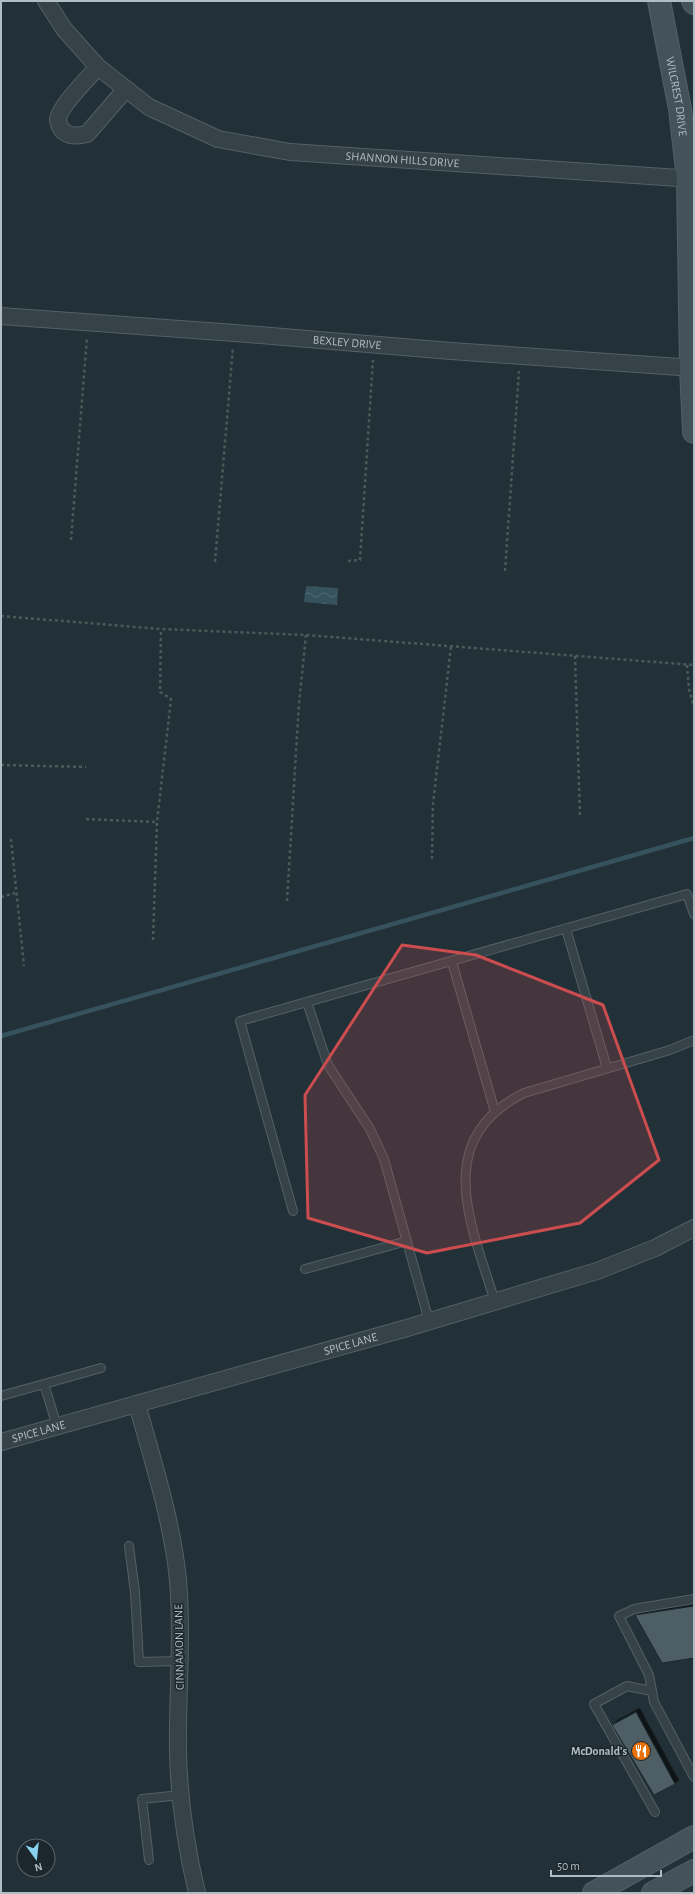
<svg xmlns="http://www.w3.org/2000/svg" width="695" height="1894" font-family="'Alegreya Sans',sans-serif">
<style>
.water{fill:url(#water-waves)}
.lines{fill:none;stroke-linecap:round;stroke-linejoin:round}
.stream{stroke:#36525d;stroke-width:4.5}
.building{fill:#4d5e65;stroke:#1d292e;filter:url(#shadow)}
.service-casing{stroke:#536065;stroke-width:10}
.minor-casing{stroke:#536065;stroke-width:18}
.secondary-casing{stroke:#536065;stroke-width:24}
.path{stroke:#485b58;stroke-width:2.5;stroke-dasharray:3 3;stroke-linecap:butt}
.service{stroke:#354247;stroke-width:8}
.minor{stroke:#354247;stroke-width:16}
.secondary{stroke:#44535a;stroke-width:22}
.marked{fill:#cc4d4f;fill-opacity:0.2;stroke:#cc4d4f;stroke-width:3;stroke-linejoin:round}
.labels{text-anchor:middle;stroke-width:3;stroke-linejoin:round;paint-order:stroke}
.street-label{font-size:12px;fill:#b0bdc4;stroke:#1b272c}
.poi-label{font-size:12px;font-weight:bold;fill:#b0bdc4;stroke:#1b272c;text-anchor:end}
</style>
<defs>
<pattern id="water-waves" width="16" height="10" patternUnits="userSpaceOnUse"><rect width="16" height="10" fill="#36525d"/><path d="M0 5q4-4 8 0t8 0" fill="none" stroke="#516973"/></pattern>
<filter id="shadow"><feDropShadow dx="3.5" dy="-3.5" stdDeviation="0" flood-color="#0009"/></filter>
</defs>
<rect width="100%" height="100%" fill="#223137"/>
<path class="water" d="M306,586L338,588L337,605L304,602Z"/>
<g class="lines">
<path class="stream" d="M1,1036L694,838"/>
</g>
<path class="building" d="M694,1606V1658L662,1663L635,1615Z
M636,1712L675,1784L654,1795L612,1725Z"/>
<g class="lines">
<g class="service-casing">
<path id="service" d="M566,929L607,1068
M452,962L495,1112
M307,1002L328,1065L370,1129L384,1159L429,1321
M293,1211L240,1021L687,894L694,914
M305,1269L407,1241
M495,1302C472,1226 430,1140 524,1093L670,1050L694,1040
M1,1396L44,1384
M57,1426L44,1384L101,1368
M129,1546L135,1592L139,1662L181,1661
M694,1599L634,1609L619,1616L649,1675L654,1702L694,1777
M651,1691L627,1686L594,1704L655,1812
M149,1860L142,1799L181,1795"/>
</g>
<g class="minor-casing">
<g id="minor">
<path id="s1" d="M46,1L64,29L98,67L149,107L218,139L290,152L694,179"/>
<path d="M98,67C89,77 58,108 58,120C58,123 61,129 63,131C71,137 78,136 87,134L126,89"/>
<path id="s2" d="M1,316L235,333L451,351L694,368"/>
<path d="M137,1404C153,1462 172,1520 178,1580C183,1639 177,1694 178,1752C179,1800 186,1847 197,1893"/>
<path id="s3" d="M1,1442L407,1328L597,1271L655,1248L694,1228"/>
</g>
</g>
<g class="secondary-casing">
<g id="secondary">
<path id="s4" d="M659,1L680,109L688,179L691,368L694,432"/>
<path d="M693,1L694,3"/>
<path d="M594,1893L694,1837"/>
<path d="M653,1893L694,1871"/>
</g>
</g>
<path class="path" d="M71,540L87,337
M348,561L360,560L373,360
M215,562L233,347
M505,571L519,371
M1,616L161,629L306,635L694,665
M575,656L580,817
M687,665L689,689L694,707
M1,765L86,767
M86,819L157,822
M11,839L24,966
M432,859L433,804L451,646
M1,897L15,893
M287,901L299,703L306,635
M153,940L157,822L171,699L160,692L161,629"/>
<use href="#service" class="service"/>
<use href="#minor" class="minor"/>
<use href="#secondary" class="secondary"/>
</g>
<path class="marked" d="M402,945L476,955L603,1005L659,1160L580,1223L427,1253L308,1218L305,1095Z"/>
<defs>
<g id="restaurant-disc" transform="scale(1)"><circle r="9.5" fill="#e8710a" stroke="#1b272c"/><path d="M-5-6h1v4h1v-4h1v4h1v-4h1v5L-1.5 .5V6h-2V.5L-5-1ZM5-6V6H3V1.5H1.5Q1.5-4 5-6Z" fill="#fff"/></g>
</defs>
<g fill-rule="evenodd">
<use href="#restaurant-disc" x="641" y="1751"/>
</g>
<g class="labels">
<g class="street-label">
<text dy="4" stroke="none"><textPath href="#s4" startOffset="97">WILCREST DRIVE</textPath></text>
<text dy="4" stroke="none"><textPath href="#s1" startOffset="411">SHANNON HILLS DRIVE</textPath></text>
<text dy="4" stroke="none"><textPath href="#s2" startOffset="347">BEXLEY DRIVE</textPath></text>
<text dy="4" stroke="none"><textPath href="#s3" startOffset="363">SPICE LANE</textPath></text>
<text dy="4" stroke="none"><textPath href="#s3" startOffset="39">SPICE LANE</textPath></text>
<text transform="translate(179 1647) rotate(-91)" y="4">CINNAMON LANE</text>
</g>
<g class="poi-label">
<text x="627" y="1755">McDonald's</text>
</g>
</g>
<rect width="695" height="1894" fill="none" stroke="#b0bdc4" stroke-width="4"/>
<g transform="translate(36 1858) rotate(165)"><circle r="19" fill="#1b272c" stroke="#576369"/>
<path d="M0-3L7 15L0 10L-7 15Z" fill="#88d0f0"/>
<text y="-6" font-size="11" font-weight="bold" text-anchor="middle" fill="#b0bdc4">N</text>
</g>
<path d="M551 1870v6h110v-6" fill="none" stroke="#b0bdc4" stroke-width="2"/>
<text x="557" y="1870" font-size="12" fill="#b0bdc4" stroke="#1b272c" stroke-width="3" paint-order="stroke">50 m</text>
</svg>
